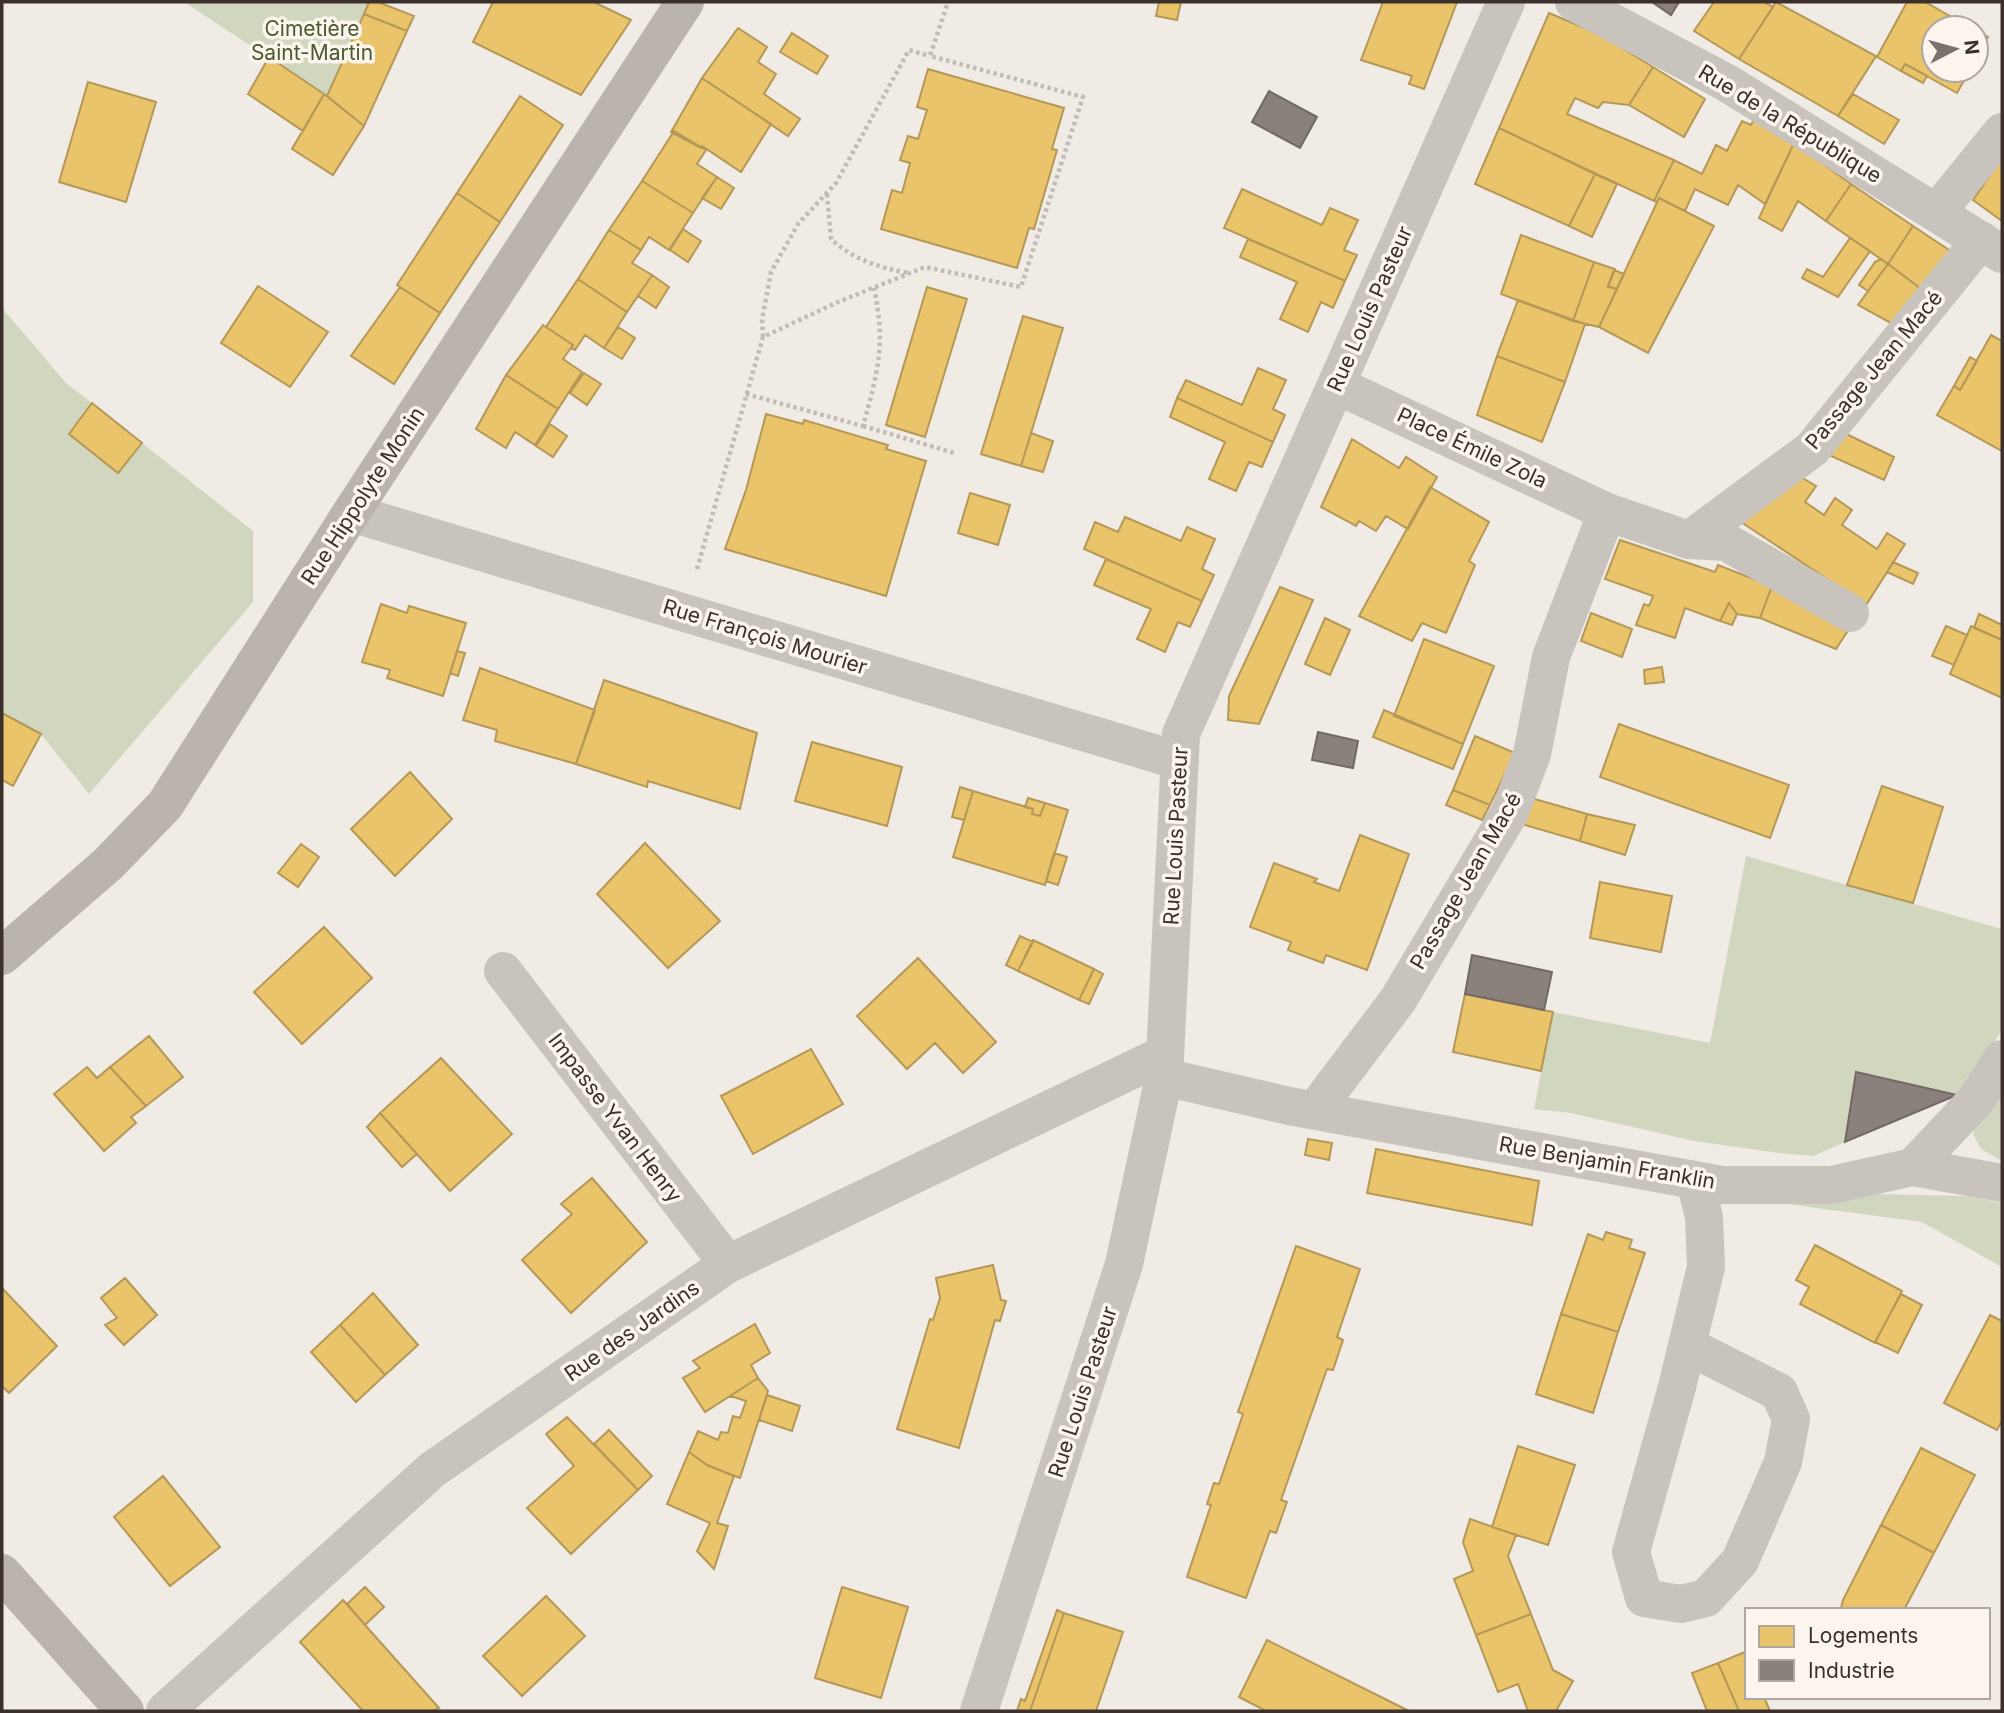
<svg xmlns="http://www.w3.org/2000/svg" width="2004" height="1713" font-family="Inter,sans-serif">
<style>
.green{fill:#d1d6bf}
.homes{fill:#e9c46a;stroke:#b59857;stroke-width:2}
.industry{fill:#8a817c;stroke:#726964;stroke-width:2}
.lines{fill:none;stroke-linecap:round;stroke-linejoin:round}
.path{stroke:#c2bbb6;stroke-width:4.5;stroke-dasharray:3.5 3.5;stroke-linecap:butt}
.street{stroke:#c9c3be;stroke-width:38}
.secondary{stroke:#bab3ae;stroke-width:38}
.labels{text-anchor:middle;stroke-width:7;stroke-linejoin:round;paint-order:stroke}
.park-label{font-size:21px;fill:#4a5a2e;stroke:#fbf5ee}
.street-label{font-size:21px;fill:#3b302b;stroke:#fbf5ee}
</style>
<rect width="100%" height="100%" fill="#f0ebe5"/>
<path class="green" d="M184,2H369L327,96Z
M2,308L67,384L92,403L69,434L118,473L142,443L253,531V602L89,794L41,734L2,713Z
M1746,856L2002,929V1029L1983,1062L1957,1095L1856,1072L1845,1142L1813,1156L1779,1153L1694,1141L1571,1113L1534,1109L1553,1012L1710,1043Z
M2002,1088V1161L1981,1149L1973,1134L1976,1122Z
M1872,1194L1965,1196L2002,1203V1267L1922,1222L1779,1203Z"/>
<path class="homes" d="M369,2H378L414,16L407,31L364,14Z
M493,2H594L631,20L581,95L473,42Z
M1159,2H1181L1177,20L1156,16Z
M1383,2H1457L1424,89L1409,84L1412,76L1361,60Z
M1714,2H1764L1773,7L1739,59L1694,31Z
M1776,2L1876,56L1838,116L1739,59Z
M1907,2H1925L1971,28H1934V70H1970L1957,93L1905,64L1901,71L1877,57Z
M1549,13L1601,35L1653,67L1629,105L1603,102L1598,108L1575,98L1567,114L1674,160L1654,201L1499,128Z
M364,14L407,31L364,126L327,96Z
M738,28L767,47L758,62L776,74L764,94L800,119L788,136L702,78Z
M1976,31L1988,37L1976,58Z
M792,33L828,56L817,74L780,52Z
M269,57L324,94L303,131L248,94Z
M1905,64L1927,76L1923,83L1901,71Z
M1653,67L1705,99L1684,137L1629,105Z
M928,69L1064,108L1052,149L1057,150L1034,229L1029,228L1017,268L881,229L892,190L902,193L910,163L900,160L908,136L918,139L927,110L917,107Z
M702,78L771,124L741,172L702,146L701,148L671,132Z
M88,82L156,102L126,202L59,182Z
M324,94L364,126L333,175L292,149Z
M1853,94L1899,120L1884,144L1838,116Z
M520,96L563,125L500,222L457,193Z
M1754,119L1794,143L1765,204L1738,185L1728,205L1695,189L1685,211L1659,198L1657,202L1654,201L1674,160L1702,174L1716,145L1727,151L1742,121L1751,125Z
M1499,128L1595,174L1569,226L1475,184Z
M674,131L706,150L697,164L717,177L693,213L642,181Z
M1794,143L1851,184L1826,221L1798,201L1782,231L1759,218Z
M2002,158V221L1973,200Z
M1595,174L1617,184L1592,237L1569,226Z
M717,177L734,188L721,209L702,198Z
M642,181L693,213L669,250L649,237L641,250L609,230Z
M1851,184L1913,226L1888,264L1826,221Z
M1242,189L1322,225L1330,208L1358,220L1344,250L1357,255L1345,281L1224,228Z
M457,193L500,222L440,313L397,285Z
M1659,198L1714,226L1648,353L1599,327Z
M1913,226L1952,252L1924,291L1888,264Z
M683,229L701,241L688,262L670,250Z
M609,230L641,250L632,263L652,275L627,312L578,279Z
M1521,235L1594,262L1573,321L1501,294Z
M1850,238L1870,251L1838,297L1802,278L1807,269L1823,277Z
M1248,239L1345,281L1333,308L1321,302L1308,332L1280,319L1297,282L1240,257Z
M1881,259L1888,264L1868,291L1859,285L1875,262Z
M1594,262L1615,269L1608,287L1617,289L1599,327L1573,321Z
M1888,264L1924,291L1898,327L1858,305Z
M1614,270L1624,274L1617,289L1608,286Z
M652,275L669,287L656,308L638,296Z
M578,279L627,312L604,348L585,335L575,350L571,348L573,345L546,327Z
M258,286L328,332L290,387L221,343Z
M400,287L440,313L394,384L351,356Z
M927,287L967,299L925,437L886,425Z
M1518,300L1585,324L1565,382L1497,356Z
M1023,316L1063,328L1021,466L981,454Z
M543,325L573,345L563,359L582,372L558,409L506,375Z
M618,327L635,338L622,359L604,348Z
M1991,335L2002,341V451L1937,415L1954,386L1960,390Z
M1497,356L1565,382L1542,442L1477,415Z
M1970,357L1977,361L1960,390L1954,386Z
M1258,368L1286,380L1273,409L1285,415L1273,442L1177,398L1186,380L1242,405Z
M584,373L601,384L587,405L570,393Z
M506,375L558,409L535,445L515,432L506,448L476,429Z
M1177,398L1273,442L1262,467L1249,462L1236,491L1209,479L1225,442L1170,417Z
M92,403L142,443L118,473L69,434Z
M766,414L803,424L804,420L888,445L886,449L926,461L886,596L725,549L746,490Z
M550,424L567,436L553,457L536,446Z
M1838,430L1894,457L1884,480L1820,451Z
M1031,433L1053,441L1043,472L1021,466Z
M1352,439L1399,468L1406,457L1437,477L1408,529L1386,516L1376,531L1359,521L1356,526L1321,507Z
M1796,474L1816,486L1805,502L1824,515L1835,498L1852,510L1842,525L1858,536L1877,549L1887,533L1905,544L1866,605L1735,518Z
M1430,487L1489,522L1469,561L1475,565L1446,633L1422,623L1412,641L1359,616Z
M970,493L1010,505L998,545L958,533Z
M1125,517L1181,541L1187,527L1215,539L1202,569L1214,575L1202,601L1084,549L1095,522L1118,532Z
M1620,540L1715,572L1718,565L1772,586L1760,618L1737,614L1729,603L1720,621L1685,608L1675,638L1636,625L1644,604L1649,606L1653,596L1605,579Z
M1106,559L1202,601L1190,627L1178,622L1165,652L1137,639L1151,609L1094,585Z
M1893,562L1918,573L1913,584L1887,572Z
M1772,586L1849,629L1836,649L1760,618Z
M1280,587L1313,600L1259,724L1228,720L1229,696Z
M1729,603L1737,614L1732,625L1720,621Z
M381,604L407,613L409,606L466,623L443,696L387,678L390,670L362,662Z
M1591,613L1632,629L1622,657L1581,641Z
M1979,614L2002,625V640L1974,628Z
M1325,618L1350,630L1330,675L1305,664Z
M1946,626L1967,635L1954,665L1932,656Z
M1971,626L2002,640V698L1950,674Z
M1424,639L1494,666L1463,744L1394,716Z
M457,651L465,653L458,676L450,673Z
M1662,667L1664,682L1645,684L1644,670Z
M480,668L595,710L576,764L495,741L497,730L463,720Z
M604,680L757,733L740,809L648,781L647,787L576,764Z
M1384,710L1463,744L1453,769L1373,737Z
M2,713L41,734L13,786L2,780Z
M1619,724L1789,785L1770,838L1600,777Z
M1475,736L1515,753L1490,805L1453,790Z
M812,742L902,767L887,826L795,801Z
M410,772L452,819L395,876L351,829Z
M1882,786L1943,807L1913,903L1847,885Z
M960,787L973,791L964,820L952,817Z
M1453,790L1490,805L1482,820L1446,805Z
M973,791L1033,809L1032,814L1040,816L1045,803L1068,810L1045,885L953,857Z
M1524,796L1587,814L1580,841L1511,821Z
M1028,798L1045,803L1040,816L1032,814L1033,809L1025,807Z
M1587,814L1635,825L1625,855L1580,841Z
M1360,835L1409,854L1367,970L1326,955L1323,963L1288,950L1291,942L1250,927L1274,863L1317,879L1314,882L1339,891Z
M645,843L720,921L668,968L597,894Z
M301,844L319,857L298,887L278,873Z
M1054,853L1067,857L1058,885L1046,881Z
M1600,882L1672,896L1661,952L1590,938Z
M324,927L372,978L302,1044L254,992Z
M1020,936L1033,942L1018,971L1006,965Z
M1033,940L1094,969L1079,1000L1018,971Z
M918,958L996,1042L963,1073L935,1043L907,1069L857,1016Z
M1094,969L1103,974L1089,1004L1079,1000Z
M1465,994L1553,1012L1541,1071L1453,1052Z
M149,1036L183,1077L146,1106L110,1067Z
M811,1049L843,1104L753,1154L721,1096Z
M441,1058L512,1134L450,1191L380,1113Z
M87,1067L97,1078L110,1067L146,1106L131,1117L136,1123L104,1151L54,1094Z
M380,1113L417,1154L402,1167L367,1127Z
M1308,1139L1332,1143L1329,1160L1305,1155Z
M1376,1149L1539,1181L1532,1225L1367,1193Z
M592,1178L647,1242L571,1313L522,1260L572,1214L561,1204Z
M1606,1232L1632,1240L1629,1248L1645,1253L1618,1332L1561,1314L1588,1234L1603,1240Z
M1815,1245L1902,1291L1875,1343L1800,1304L1809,1287L1796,1280Z
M1296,1246L1360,1269L1337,1337L1343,1340L1333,1370L1327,1369L1281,1500L1287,1502L1276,1533L1270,1531L1246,1598L1187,1577L1211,1505L1207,1504L1214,1483L1219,1484L1243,1414L1238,1412Z
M993,1265L1001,1300L1006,1301L1000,1321L995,1320L959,1448L897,1429L930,1319L933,1320L940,1298L936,1278Z
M125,1278L157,1315L124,1345L105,1325L117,1318L101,1298Z
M2,1288L57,1346L9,1393L2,1386Z
M373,1293L418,1345L385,1375L340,1325Z
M1901,1294L1922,1305L1898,1353L1875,1342Z
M1561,1314L1618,1332L1593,1413L1536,1394Z
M1990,1315L2002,1321V1421L1997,1430L1944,1403Z
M755,1324L770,1353L751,1365L758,1378L705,1412L683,1378L700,1368L693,1361Z
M340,1325L385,1375L356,1402L311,1352Z
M758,1378L768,1391L740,1478L707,1465L689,1452L698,1431L718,1440L721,1432L728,1433L733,1416L740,1418L746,1401L730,1396Z
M767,1395L800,1406L792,1431L759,1420Z
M567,1417L638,1490L571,1554L527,1508L574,1466L546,1434Z
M609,1430L652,1476L638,1490L594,1444Z
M1518,1446L1575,1465L1548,1545L1492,1527Z
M1921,1448L1975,1475L1934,1553L1881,1525Z
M689,1452L707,1465L734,1476L717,1523L728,1526L714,1569L697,1551L710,1523L667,1504Z
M163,1476L220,1547L170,1586L114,1517Z
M1470,1519L1516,1535L1508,1556L1531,1614L1476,1635L1454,1579L1473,1571L1463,1542Z
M1881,1525L1934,1553L1904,1610H1844L1841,1608L1843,1600Z
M365,1587L384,1607L365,1625L347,1604Z
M842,1587L908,1607L881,1698L815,1678Z
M546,1596L585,1636L522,1696L483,1656Z
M343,1600L365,1625L439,1708L433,1711H363L300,1642Z
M1057,1610L1064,1613L1030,1711H1017L1021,1699L1025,1701Z
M1064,1613L1123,1632L1096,1711H1030Z
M1531,1614L1553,1670L1573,1681L1556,1711H1528L1518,1684L1498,1692L1476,1635Z
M1267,1640L1409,1711H1266L1239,1697Z
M1745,1652L1747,1697H1764L1770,1711H1739L1718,1663Z
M1718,1663L1739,1711H1707L1692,1673Z"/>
<path class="industry" d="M1652,2H1679L1671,15Z
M1269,91L1317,117L1300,148L1252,122Z
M1318,732L1358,741L1353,768L1312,760Z
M1472,955L1552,972L1544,1010L1465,994Z
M1856,1072L1957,1095L1845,1142Z"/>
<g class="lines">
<path class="path" d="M827,194L831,239C854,260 878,267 908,273
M763,337L762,320L771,272L798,224L836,183L909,50L930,56
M746,394L863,426C878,371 886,345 874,288
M863,426L954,453
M697,569L763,337L838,302L925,267L1021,287L1083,97L930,56L948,2"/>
<path class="street" d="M1574,2L1727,83L2002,254
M1936,213L2002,132
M1336,385L1607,512L1689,540L1726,542L1850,613
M351,513L1180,761
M1689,540L1812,449L1981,240
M503,971L728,1264
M1164,1077L1289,1106L1722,1185H1831L1913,1167L1976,1100L2002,1059
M1315,1110L1398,1000L1510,812L1532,754L1551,657L1607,512
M1913,1167L2002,1183
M1688,1346L1779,1392L1791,1419L1783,1462L1740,1561L1706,1598L1681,1604L1644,1598L1631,1552L1677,1387L1706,1267L1704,1217L1695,1180
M165,1711L432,1470L728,1264L1165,1054
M979,1711L1124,1264L1164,1077L1181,734L1506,2"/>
<path class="secondary" d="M2,956L108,864L165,805L351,513L685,2
M2,1573L125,1711"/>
</g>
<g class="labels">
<g class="park-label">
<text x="312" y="36">Cimetière<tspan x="312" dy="24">Saint-Martin</tspan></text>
</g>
<g class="street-label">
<text transform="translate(1790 124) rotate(31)" y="7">Rue de la République</text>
<text transform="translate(1370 309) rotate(-66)" y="7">Rue Louis Pasteur</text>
<text transform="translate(1874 370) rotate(-50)" y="7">Passage Jean Macé</text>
<text transform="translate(1472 448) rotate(25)" y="7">Place Émile Zola</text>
<text transform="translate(363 496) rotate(-57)" y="7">Rue Hippolyte Monin</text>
<text transform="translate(765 637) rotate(17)" y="7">Rue François Mourier</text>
<text transform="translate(1176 836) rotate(-87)" y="7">Rue Louis Pasteur</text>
<text transform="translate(1466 881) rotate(-60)" y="7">Passage Jean Macé</text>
<text transform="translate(615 1118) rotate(53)" y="7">Impasse Yvan Henry</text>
<text transform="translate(1607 1163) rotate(10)" y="7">Rue Benjamin Franklin</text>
<text transform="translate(632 1331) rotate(-35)" y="7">Rue des Jardins</text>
<text transform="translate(1083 1392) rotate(-72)" y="7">Rue Louis Pasteur</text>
</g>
</g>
<rect width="2004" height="1713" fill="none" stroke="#3b302b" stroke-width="7"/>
<rect x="1745" y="1608" width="245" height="91" fill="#fbf5ee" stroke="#aea6a0" stroke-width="2"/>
<rect x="1759" y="1626" width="35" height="21" fill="#e9c46a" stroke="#aea6a0" stroke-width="2"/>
<text x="1808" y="1643" font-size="21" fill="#3b302b">Logements</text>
<rect x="1759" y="1660" width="35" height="21" fill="#8a817c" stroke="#aea6a0" stroke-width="2"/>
<text x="1808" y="1678" font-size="21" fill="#3b302b">Industrie</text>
<g transform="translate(1955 49) rotate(84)"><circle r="33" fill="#fbf5ee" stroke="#aea6a0" stroke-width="2"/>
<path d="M0-5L12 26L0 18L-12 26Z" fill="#7a716c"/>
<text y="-10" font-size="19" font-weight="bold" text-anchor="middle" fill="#3b302b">N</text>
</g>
</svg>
